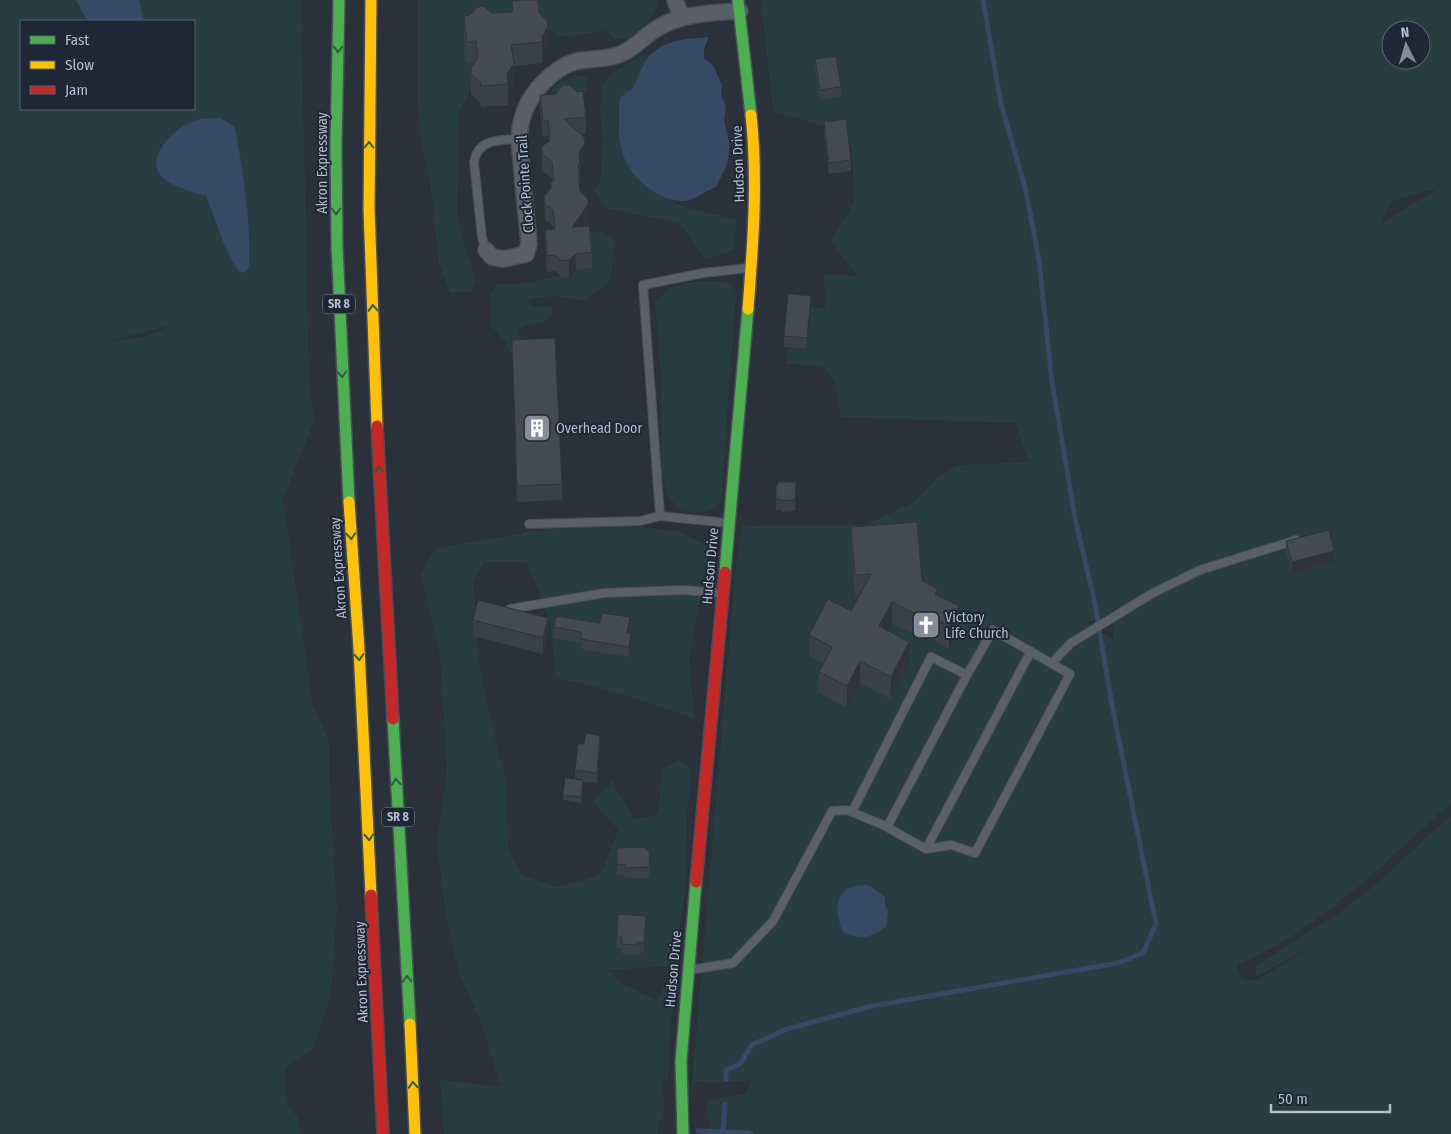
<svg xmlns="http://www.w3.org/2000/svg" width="1451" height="1134" font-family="'Fira Sans Condensed',sans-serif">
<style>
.green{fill:#273d41;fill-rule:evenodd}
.water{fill:#364965}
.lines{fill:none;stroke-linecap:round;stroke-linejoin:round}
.stream{stroke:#364965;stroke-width:5}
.lane-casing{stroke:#494d55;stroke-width:10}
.street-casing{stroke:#494d55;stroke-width:18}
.fast-casing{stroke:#494d55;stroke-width:14}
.slow-casing{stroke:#494d55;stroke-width:14}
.jam-casing{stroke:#494d55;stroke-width:14}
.lane{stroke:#5b6068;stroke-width:8}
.street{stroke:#5b6068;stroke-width:15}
.fast{stroke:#4caf50;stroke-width:11}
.slow{stroke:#ffc107;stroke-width:11}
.jam{stroke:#c62828;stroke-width:11}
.wall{fill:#3a4047}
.shaded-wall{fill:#30343a}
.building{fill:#444a53;stroke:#30343a}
.oneway{stroke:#305d40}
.labels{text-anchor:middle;stroke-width:4;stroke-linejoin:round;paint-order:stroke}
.shield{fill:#1d2736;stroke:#87909e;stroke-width:1}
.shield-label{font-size:12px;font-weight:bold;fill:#b5bdcb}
.street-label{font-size:14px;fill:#b5bdcb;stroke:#1d2736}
.poi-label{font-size:14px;fill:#b5bdcb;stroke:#1d2736;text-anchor:start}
</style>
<rect width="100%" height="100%" fill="#2a313b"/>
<path class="green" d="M0,0H301L309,378L314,420L283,500L313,706L329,741V778L337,907L331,994L313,1050L285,1068V1100L298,1118L300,1134H0ZM21,21H194V109H21ZM173,324L146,337L111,341Z
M417,0H658C655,14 644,29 631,36C627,39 620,39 615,39L608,31L560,37L545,27L474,63L479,83L471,89L459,112L457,216L467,254L477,281L470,292H450L439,263L430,181L422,147L417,102Z
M761,0H1451V803L1363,883L1320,917L1288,939L1237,966L1242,979L1256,981L1311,947L1255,977L1257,965L1339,913L1374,886L1451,815V1134H710L707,1112V1101L745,1094L754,1080L712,1083L699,1081L692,1082L736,565L742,526L865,525L912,503L937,478L958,465L1029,462L1015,423L841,417L835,382L822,366L786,364L788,347L807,349L811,307L825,308L824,274L858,276L830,242L854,202L852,148L829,128L773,111ZM1391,30H1421V60H1391ZM1435,190V191L1381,223L1393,201L1416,193ZM1114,609L1113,640L1089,624L1078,626L1106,616Z
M651,54L632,89L624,93L618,106L620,147L645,185L670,198L677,205L737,220L734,250L706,259L679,223L609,209L602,204L595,191L601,177L602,138L600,110L602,85L615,71L642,55Z
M579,76H584L587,79V93L555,103C554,100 552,95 552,91C552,81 572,79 579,76Z
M582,230L603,232L614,241L611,280L583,301L556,296L534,298L525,301L534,306L552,307L553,315L544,322L529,324L519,329L522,356L510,354L507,344L491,326V295L497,284L528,283L560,276L562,277Z
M714,281L729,283L735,290L736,295L721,498C715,516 696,513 680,511L667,494L662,474L661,378L655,301L672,287L691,282Z
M595,522L678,531L709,547L689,659L695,719C649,702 604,687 556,678L550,622L527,562H485L473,581L478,658L498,752L507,782L508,851L522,875L555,887L581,881L601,874L618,830L592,801L612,781L634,820L658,814L662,769L678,760L692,768L687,816L686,885L674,966L608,970L621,983L657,1001L667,980L676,993L671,1020L668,1080L663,1083L664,1109L657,1129L658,1134H444L440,1080L501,1087L482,1025L459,973L445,910L437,842L447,769L440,655L421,574L435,549L485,539Z"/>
<path class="water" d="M76,0H139L144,21H87Z
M709,37L704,49V58L713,65L722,85L721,95L726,106L724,120L729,142V154L726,167L716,187C704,191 694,202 681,201C653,199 627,174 621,148C618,138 619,127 619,117C619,102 617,96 632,89C637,80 643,62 650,55C666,39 688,39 709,37Z
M220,118L235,127C243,173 251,219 249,266L246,271L240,273C223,250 217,222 206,196C193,192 164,185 158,171C149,149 182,122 201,119C207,118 214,118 220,118Z
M865,885L870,886L885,897V905L888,911L886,927C870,938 860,941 842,931C834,906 834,887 865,885Z"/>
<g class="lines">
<path class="stream" d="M726,1079V1070L740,1064L752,1045L787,1029L872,1006L1118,963L1143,953L1156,924L1112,705L1095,604L1075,518L1052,382L1039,261L1026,191L1001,104L983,0
M698,1131L748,1133L751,1134
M723,1132L725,1104"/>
<g class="lane-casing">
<path id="lane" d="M486,250L482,238L474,162C478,138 501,140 520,139
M727,523L660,516L643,285L703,273L748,268
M529,524L640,521L660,516
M510,609L604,593L683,590L721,593
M1052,663L1071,643L1153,593L1200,570L1296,540
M887,827L967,675
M926,849L1031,651
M690,970L733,963L773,921L832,811L847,810L883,825L926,849L951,845L975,853L1070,674L993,630L967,675L931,657L852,812"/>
</g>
<g class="street-casing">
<path id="street" d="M675,0L682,17
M486,250L492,257L504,259L526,254L529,244C527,220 524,196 522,172C521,155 517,135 522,119C528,96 545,77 566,65C583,56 607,62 625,52C636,46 645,36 656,29C681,13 711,13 740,11"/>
</g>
<g class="fast-casing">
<path id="fast" d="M339,0L336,145L337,246L349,502
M738,0L751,115
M725,572L748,309
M393,719L410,1024
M683,1134L681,1061L696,882"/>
</g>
<g class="slow-casing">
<path id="slow" d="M371,0L369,209L377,426
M748,309C753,244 758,180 751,115
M349,502L359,649L371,895
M410,1024L415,1134"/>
</g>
<g class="jam-casing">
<path id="jam" d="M377,426L393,719
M696,882L725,572
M371,895L383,1134"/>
</g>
<use href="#lane" class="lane"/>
<use href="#street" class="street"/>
<use href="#fast" class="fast"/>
<use href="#slow" class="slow"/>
<use href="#jam" class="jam"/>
</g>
<path class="wall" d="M512,1L539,13L548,48L542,56V63L514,66V85L508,93V105L481,107L480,103L471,95V68L474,63H467L464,37V16L512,12Z
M815,59L841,87V97L820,100L815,70Z
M540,95L586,117V133L580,134L585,160L580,167V181H579L580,191L588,221L585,226L592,252V268L576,270L569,277H562L555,271L547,272L545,246V230L554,229L553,226L545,220L544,196L551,189V182L552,181V178L542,171V146L549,142L548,136L543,137L540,112Z
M824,122L851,160V171L829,174L824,133Z
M811,307L807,349L784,347V336Z
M512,340L562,484V500L517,502Z
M776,485L796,493L795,511L782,512V510H776Z
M851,527L922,581L938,595L959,627L949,648L924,635L922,639L892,623L888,631L909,663L891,699L860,683L847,708L819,693V672L824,664L809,656V635L851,611L859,596H855L851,548Z
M1286,541L1334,562L1292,573L1286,552Z
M473,620L548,634L543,654L473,636Z
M554,627L630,628L629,633L631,644L629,657L581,649V643L554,638Z
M600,747L597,783L583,782L581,803L563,800V795L575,779V770Z
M617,848L646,850L650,867V878H625V875H617Z
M646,927L644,953H637V955L622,954V948H617V937Z"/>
<path class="shaded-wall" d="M548,27V48L542,56V36Z
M514,64V85L508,93L507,73Z
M585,144V160L580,167L579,152Z
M588,205V221L572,243V227Z
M576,254V270L569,277V260Z
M811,296V307L807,349V338Z
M1334,551V562L1292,573V562Z
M892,602V623L879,648V626Z
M959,606V627L949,648V626Z
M924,613V635L922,639V617Z
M630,617V628L627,644V633Z
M548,618V634L543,654V638Z
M631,633V644L629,657V647Z
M909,642V663L891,699V677Z
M860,661V683L847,708V686Z
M600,736V747L597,783V773Z
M646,916V927L644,953V943Z"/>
<path class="building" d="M521,0H538L539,13L547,20L548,27L542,36V42L511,45L514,64L507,73L508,84L481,86L480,82L471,74V68L478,57L476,41L467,42L464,16L470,15L477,7L484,6L491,13L513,12L512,1Z
M836,56L841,87L820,90L815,59Z
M562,85H570L577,92L583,91L586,117L564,119L584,137L585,144L579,152L580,165H578L580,191L588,199V205L572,227L589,226L592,252L576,254L569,260L562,261L555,255L547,256L545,230L555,229L553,210L545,204L544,196L551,188V182L554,181L552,162L542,154V146L550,141L548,120L543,121L540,95L556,94Z
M846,119L851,160L829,163L824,122Z
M788,294L811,296L807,338L784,336Z
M555,338L562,484L517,486L512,340Z
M778,482H796L795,500L782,501V500L776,499V485H778Z
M917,522L922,581L938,589L935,594L959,606L949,626L924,613L922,617L892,602L879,626L909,642L891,677L860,661L847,686L819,672L832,647L809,635L828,599L851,611L871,574L855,575L851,527Z
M1329,530L1334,551L1292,562L1286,541Z
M478,600L548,618L543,638L473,620Z
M602,613L630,617L627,633H631L629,647L581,639V632L554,627L556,616L600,623Z
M586,733L600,736L597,773L575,770L578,744H584Z
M565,778L583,780L581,797L563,795Z
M646,847V850H649L650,867L625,868V864L617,865V848Z
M618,914L646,916L644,943L637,942V945L622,944V937H617Z"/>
<defs><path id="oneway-chevron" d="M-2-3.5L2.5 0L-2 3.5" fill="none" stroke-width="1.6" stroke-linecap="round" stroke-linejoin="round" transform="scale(1.25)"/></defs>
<g class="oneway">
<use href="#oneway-chevron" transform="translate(338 49) rotate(91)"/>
<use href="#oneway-chevron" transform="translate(369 145) rotate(-90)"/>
<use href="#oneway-chevron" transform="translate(336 211) rotate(90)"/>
<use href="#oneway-chevron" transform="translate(373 308) rotate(-92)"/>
<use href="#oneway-chevron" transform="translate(342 374) rotate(87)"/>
<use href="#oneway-chevron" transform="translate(379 470) rotate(-92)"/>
<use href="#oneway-chevron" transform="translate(351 536) rotate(86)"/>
<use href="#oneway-chevron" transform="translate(359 657) rotate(87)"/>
<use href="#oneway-chevron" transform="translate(396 782) rotate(-94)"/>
<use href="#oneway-chevron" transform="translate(369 837) rotate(87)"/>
<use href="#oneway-chevron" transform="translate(407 979) rotate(-93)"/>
<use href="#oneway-chevron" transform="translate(413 1085) rotate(-93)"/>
</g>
<defs>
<g id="building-square" transform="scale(1.4375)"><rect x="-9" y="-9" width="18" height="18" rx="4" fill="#848c99" stroke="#1d2736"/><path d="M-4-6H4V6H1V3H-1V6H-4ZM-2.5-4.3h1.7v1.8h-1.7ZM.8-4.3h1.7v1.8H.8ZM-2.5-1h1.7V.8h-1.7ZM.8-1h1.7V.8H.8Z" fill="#fff"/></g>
<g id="church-square" transform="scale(1.4375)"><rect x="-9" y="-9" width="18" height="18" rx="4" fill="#848c99" stroke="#1d2736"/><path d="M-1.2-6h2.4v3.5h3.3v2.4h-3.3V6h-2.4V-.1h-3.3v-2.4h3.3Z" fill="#fff"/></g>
</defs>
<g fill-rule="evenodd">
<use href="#building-square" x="537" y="428"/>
<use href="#church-square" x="926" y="625"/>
</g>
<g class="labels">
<g class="shield">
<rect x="323" y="294.5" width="32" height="19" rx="4"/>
<rect x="382" y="807.5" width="32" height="19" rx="4"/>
</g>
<g class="shield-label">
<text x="339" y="308">SR 8</text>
<text x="398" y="821">SR 8</text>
</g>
<g class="street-label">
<text transform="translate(322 163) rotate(-90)" y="5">Akron Expressway</text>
<text transform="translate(738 164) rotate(-92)" y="5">Hudson Drive</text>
<text transform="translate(525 184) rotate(-94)" y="5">Clock Pointe Trail</text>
<text transform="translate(710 566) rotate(-85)" y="5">Hudson Drive</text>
<text transform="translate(338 568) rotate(-94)" y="5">Akron Expressway</text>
<text transform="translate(673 969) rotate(-85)" y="5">Hudson Drive</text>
<text transform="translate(361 972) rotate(-92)" y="5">Akron Expressway</text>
</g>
<g class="poi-label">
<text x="556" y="433">Overhead Door</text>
<text x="945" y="622">Victory<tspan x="945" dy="16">Life Church</tspan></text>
</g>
</g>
<rect x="20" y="20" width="175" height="90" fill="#1d2736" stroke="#5a6372"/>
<rect x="30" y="36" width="25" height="8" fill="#4caf50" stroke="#5a6372"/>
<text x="65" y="45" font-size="15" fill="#b5bdcb">Fast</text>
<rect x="30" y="61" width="25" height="8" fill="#ffc107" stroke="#5a6372"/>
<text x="65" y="70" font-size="15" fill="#b5bdcb">Slow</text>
<rect x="30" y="86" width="25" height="8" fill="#c62828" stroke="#5a6372"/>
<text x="65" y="95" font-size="15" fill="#b5bdcb">Jam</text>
<g transform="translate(1406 45) rotate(355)"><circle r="24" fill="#1d2736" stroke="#5a6372"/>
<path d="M0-4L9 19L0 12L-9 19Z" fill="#848c99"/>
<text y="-8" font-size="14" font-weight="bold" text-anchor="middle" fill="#b5bdcb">N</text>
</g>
<path d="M1271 1104v8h119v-8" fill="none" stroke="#b5bdcb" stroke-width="2.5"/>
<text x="1278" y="1104" font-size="15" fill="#b5bdcb" stroke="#1d2736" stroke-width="4" paint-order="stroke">50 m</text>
</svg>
